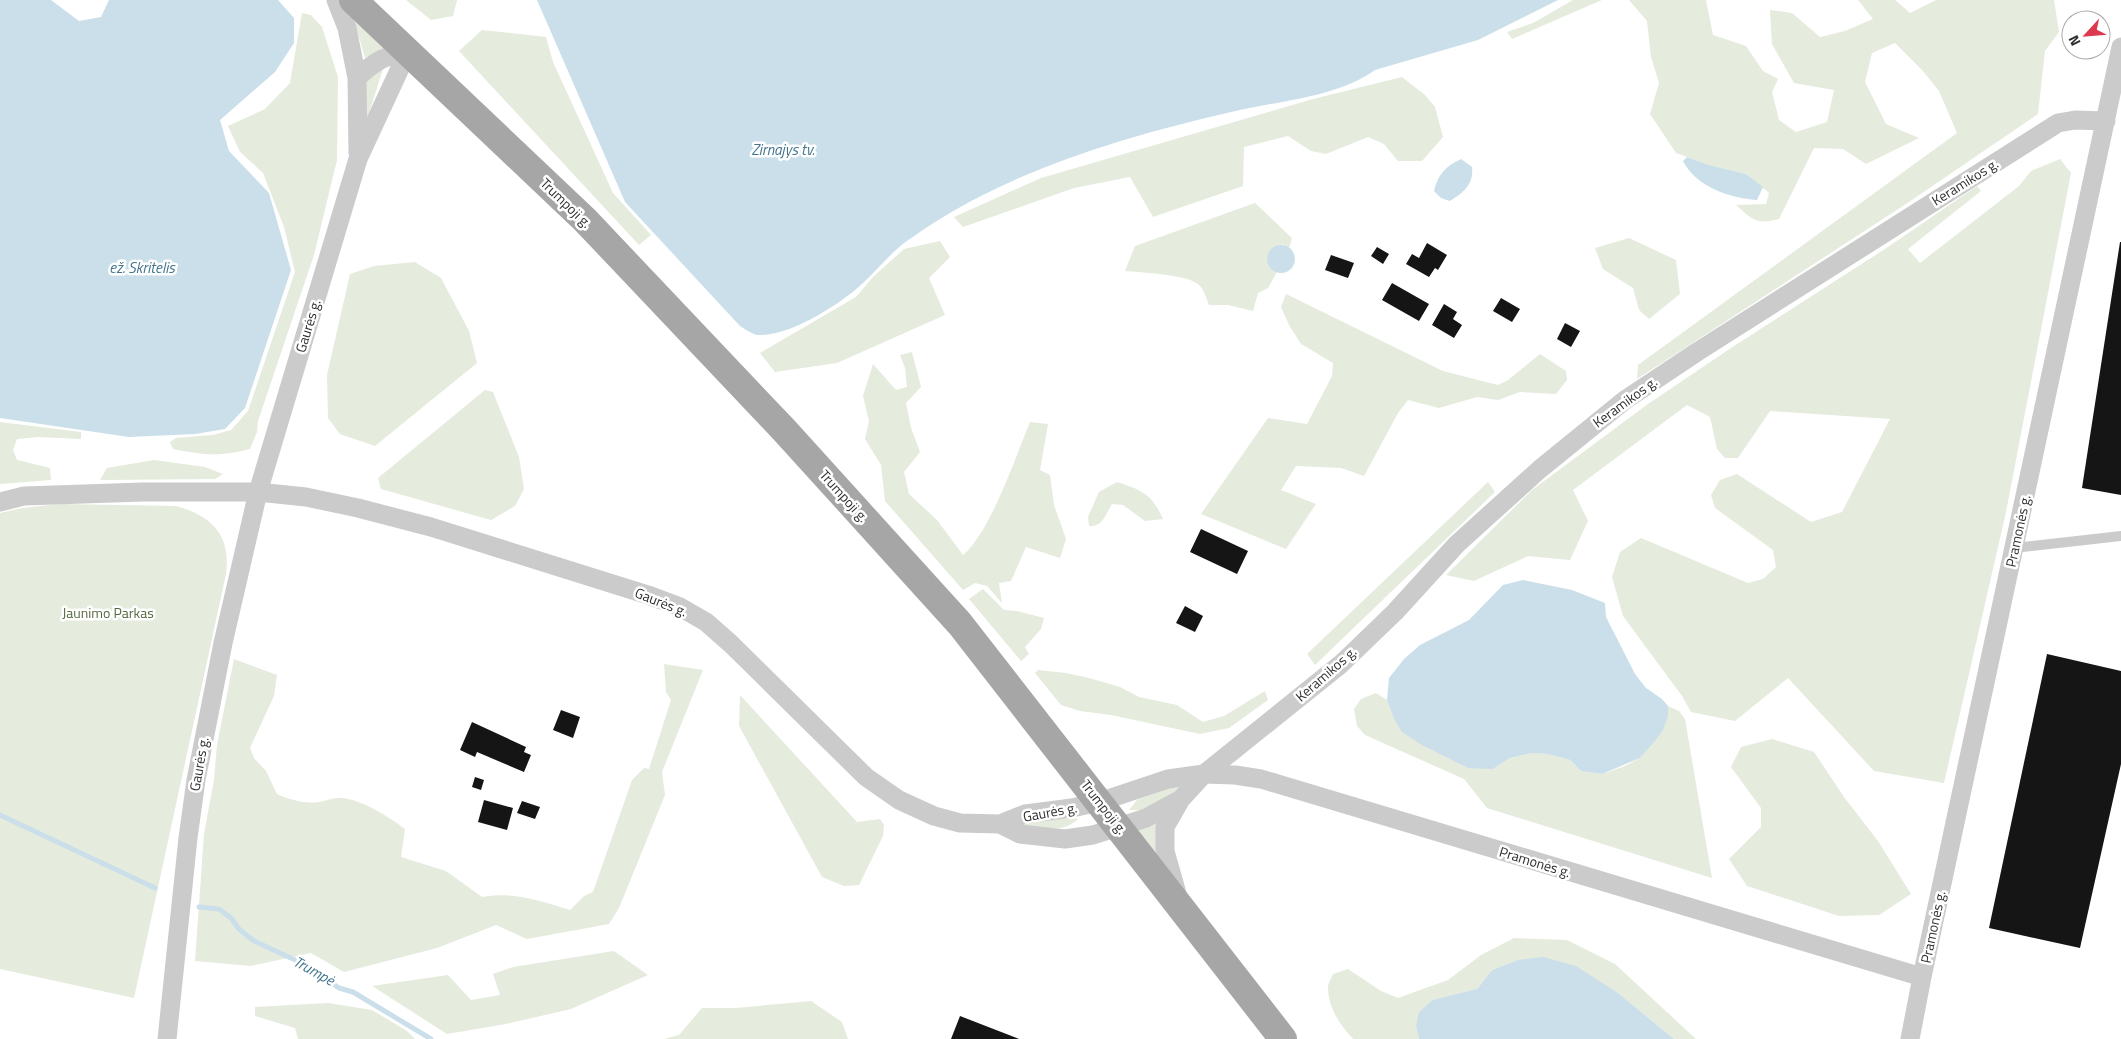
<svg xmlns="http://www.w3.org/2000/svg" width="2121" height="1039" font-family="'Titillium Web',sans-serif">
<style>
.green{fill:#e5ebdd}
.water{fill:#cadfea}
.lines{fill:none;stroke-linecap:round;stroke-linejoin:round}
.stream{stroke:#cadfea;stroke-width:5}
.building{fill:#151515}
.lane{stroke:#cbcbcb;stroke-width:10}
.street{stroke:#cbcbcb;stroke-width:19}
.primary{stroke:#a6a6a6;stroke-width:28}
.labels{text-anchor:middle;stroke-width:5;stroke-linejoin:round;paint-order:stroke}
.street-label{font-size:14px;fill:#2e2e2e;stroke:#fff}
.park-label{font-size:14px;fill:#54683e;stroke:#fff}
.water-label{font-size:15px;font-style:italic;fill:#40748d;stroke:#fff}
</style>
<rect width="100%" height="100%" fill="#fff"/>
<path class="green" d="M406,0H457L453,16L431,20Z
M1573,0H1602L1512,39L1507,32L1533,23Z
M1629,0H1706L1713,35L1746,46L1763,71L1778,79L1772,92L1779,120L1796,132L1827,122L1834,90L1794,83L1772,44L1770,10L1792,13L1820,37L1845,31L1873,19L1858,0H1895L1910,13L1936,0H2054L2059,32L2045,51L2038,114L1909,202L1637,379L1638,365L1957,133L1939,91L1922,70L1895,43L1872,53L1865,82L1886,124L1919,138L1866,164L1843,149L1814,148L1779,219C1756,225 1753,220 1736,205L1766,204L1769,193L1746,174L1709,165L1676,153L1650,114L1659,83L1651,57L1647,21Z
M302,13L311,15L322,27L338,77L337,160L314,255L258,421L257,432L250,449C219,457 204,455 173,449L170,442L176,438L213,435L231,430L248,411L295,272L284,227L263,173L240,152L228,126L265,109L290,83Z
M354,20L384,48L365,58Z
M482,30L546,37L553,62L613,193L651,235L639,245L459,51Z
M384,66L361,138L366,80Z
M1402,77L1425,95L1435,107L1443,137L1422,161H1398L1384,144L1368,137L1326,154L1311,151L1288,136L1244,147L1243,186L1153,217L1130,177L1074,188L963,227L954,217L1041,178L1313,99Z
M2060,159L2071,173L2006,512L1944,783L1874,771L1788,678L1735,721L1691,712L1682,696L1623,616L1612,577L1620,552L1641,538L1748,583L1763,579L1776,567L1773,550L1715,508L1711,495L1720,480L1737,474L1811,522L1842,512L1890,419L1770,411L1738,458H1725L1717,449L1710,417L1687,405L1573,490L1588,521L1570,560L1528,556L1474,581L1446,575L1532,490L1648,404L1734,346L1885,249L1977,186L1981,191L1908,249L1920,263L2019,186L2031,171Z
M1255,203L1292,238L1289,248L1282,244L1273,270L1277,272L1268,288L1258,293L1253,311L1228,305H1209C1206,297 1204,289 1198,284C1188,275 1140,272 1125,271L1135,246Z
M1629,238L1676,260L1680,294L1649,319L1639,310L1633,288L1603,269L1595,248Z
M940,241L950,257L929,278L945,315L837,363L775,372L760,353L856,297L873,277L904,249Z
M415,262L441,278L469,331L477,363L375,446L340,434L328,418L327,375L350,274L374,266Z
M1286,294L1443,371L1498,385L1508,380L1540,354L1566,371L1567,380L1556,394L1520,392L1498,400L1477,397L1439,408L1408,400L1398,413L1364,476L1341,468L1296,466L1281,490L1316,504L1286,549L1201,514L1268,418L1307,424L1332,376L1333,363L1301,344L1289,325L1281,307Z
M912,352L921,387L906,403L911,428L920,452L904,472L909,494L937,520L963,555C990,533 1016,456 1030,422L1048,424L1040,470L1050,475L1054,505L1066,539L1060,558L1026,547L1011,581L999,583L1002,603L987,586L975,583L963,590L885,501L881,465L865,439L869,421L863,396L873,364L896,390L907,387L905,368L900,355Z
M485,390L493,392L519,457L524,489L515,506L491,520L381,489L378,478Z
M0,422L81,432V439L38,437L17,439L13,450L17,460L50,468L51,480L0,484Z
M154,460L205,467L223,474L215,479L100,480L107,468Z
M1117,482C1142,490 1152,494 1163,519L1145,521L1123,505L1112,504C1105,515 1103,527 1089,526L1088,517L1099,492Z
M1488,482L1495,492L1315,665L1307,654Z
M60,504L176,506C212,516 231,535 226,574L134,998L0,969V513L22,508Z
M983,589L1004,610L1017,611L1044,618L1041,629L1025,647L1029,654L1021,661L969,599Z
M234,659L277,675L274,696L250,748L254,758L266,771L277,794C290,800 305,804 319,802C326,801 335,797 342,798C363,800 389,817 405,829L401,857L446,871L482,897C512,891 542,901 570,910L584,896L593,892L632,780L644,768L649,769L671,700L666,692L664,664L703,670L662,772L665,795L619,908L609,924L527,939L496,925L437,948L344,972L311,953L251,966L195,961L204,834L214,780L217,745Z
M1038,670L1066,673L1089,678L1120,687L1139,697L1177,705L1203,722L1224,716L1265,691L1268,700L1229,728L1200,734L1111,715L1080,711L1061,705L1035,673Z
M1376,693L1387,700L1394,719L1493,769L1510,758L1532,753L1548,754L1570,760L1581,771L1602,774L1625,766L1640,758L1668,716V706L1679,711L1685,719L1712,878L1487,808L1464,779L1365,735L1357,726L1354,709L1361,699Z
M740,695L857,822L880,819L884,825L883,836L859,885L844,886L822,877L739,726Z
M1772,739L1814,752L1844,797L1878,841L1911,894L1879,915L1839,916L1747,886L1729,859L1761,827V808L1731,767L1741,747Z
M1171,787H1177L1178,790L1143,810H1129L1137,800Z
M1073,818L1078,819C1063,834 1040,828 1021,826L1022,822Z
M1159,819L1155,854L1137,831Z
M1514,938L1567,940L1615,964L1696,1039H1674L1618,993L1518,960L1492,970L1477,989L1416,1026L1419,1039H1353C1340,1025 1329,1009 1328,989C1327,985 1331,979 1333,974L1348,969L1381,991L1398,998L1448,980L1481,955Z
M614,951L648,975L571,1009L506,1024L447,1034L372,986L448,975L471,1000L500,995L493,974L513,967Z
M811,1001L842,1022L848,1039H664L679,1035L702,1008H736Z
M328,1003L372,1010L407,1031L415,1039H298L295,1028L255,1016V1007Z"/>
<path class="water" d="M0,0H51L79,21L101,17L109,0H278L294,18V43L275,72L220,120L229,151L269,193L291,270L245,408L225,429L195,434L129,437L0,418Z
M537,0H1558L1478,40L1375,70C1336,98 1276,101 1231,112C1145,132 1059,156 981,196C955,209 928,226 904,243C889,255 877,270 863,283C841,304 789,337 757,335C752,334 745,329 740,326L625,202Z
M1687,157L1709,165L1746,174L1763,187L1757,200C1730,198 1696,187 1683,161Z
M1461,159L1472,167C1474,184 1464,192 1450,201L1441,198L1434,191C1438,174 1446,166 1461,159Z
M1267 259a14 14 0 1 1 28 0a14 14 0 1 1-28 0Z
M1523,580L1572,590L1605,603L1606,617L1635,674L1646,688L1662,699L1668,706V716L1663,730L1654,742L1640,758L1602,774L1581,771L1570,760L1548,754L1532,753L1510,758L1493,769L1468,768L1422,745L1402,732L1394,719L1387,700L1389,678L1404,659L1420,645L1469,620L1503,585Z
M1543,957L1576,966L1618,993L1674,1039H1419L1416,1026L1419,1012L1433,1000L1477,989L1492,970L1518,960Z"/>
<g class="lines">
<path class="stream" d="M0,815L155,888
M199,907L219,909L231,918L239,929L254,941L306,965L339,988L353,992L431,1039"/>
</g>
<path class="building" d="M2120,242H2121V495L2082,488Z
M1427,243L1447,255L1438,270L1435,268L1429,277L1406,264L1412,254L1419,258Z
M1377,247L1389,254L1383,264L1371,256Z
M1331,255L1354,263L1348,278L1325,270Z
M1392,283L1429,304L1419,321L1382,300Z
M1501,298L1520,309L1512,322L1493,311Z
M1444,304L1457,312L1453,319L1462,325L1454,338L1432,325Z
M1565,323L1580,331L1571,347L1557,339Z
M1201,529L1248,551L1237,574L1190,552Z
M1185,606L1203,616L1195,632L1176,623Z
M2047,654L2121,671V764L2080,948L1989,928Z
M561,710L580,717L573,738L553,730Z
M472,722L526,747L524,752L531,755L524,772L477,752L475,757L460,750Z
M475,777L484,780L481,790L472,787Z
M484,800L513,808L507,830L478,822Z
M522,801L540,807L535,819L517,813Z
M960,1016L1019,1039H951Z"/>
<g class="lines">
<path class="lane" d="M2014,548L2121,536"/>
<path class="street" d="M336,0L347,28L357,78L358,153
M357,78C376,60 383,57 408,51
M0,502L24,496L143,492H258L306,497L358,508L431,527L648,595L680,607L706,622L731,644L866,777L899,800L934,816L960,823L1000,824L1025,814L1072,808L1099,802L1168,779L1204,774L1235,775L1261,779L1922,977L2121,47
M1000,824L1020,834L1065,839L1093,835L1146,818L1181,799
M1178,897L1165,851V827L1181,799L1204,774L1341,664L1395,612L1457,544L1540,469L1625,400L1697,352L2058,123L2075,120L2106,121
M167,1039L188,838L196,780L223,643L258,492L358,159L408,51
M1910,1039L1922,977"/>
<path class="primary" d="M353,0L585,220L785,431L960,624L1283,1039"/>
</g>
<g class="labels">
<g class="street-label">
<text transform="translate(1965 182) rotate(-32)" y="5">Keramikos g.</text>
<text transform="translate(566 203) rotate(44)" y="5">Trumpoji g.</text>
<text transform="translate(308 326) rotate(-73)" y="5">Gaurės g.</text>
<text transform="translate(1625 402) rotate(-36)" y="5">Keramikos g.</text>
<text transform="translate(844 496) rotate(48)" y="5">Trumpoji g.</text>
<text transform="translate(2018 531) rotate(-78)" y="5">Pramonės g.</text>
<text transform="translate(661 602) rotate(22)" y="5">Gaurės g.</text>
<text transform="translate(1326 674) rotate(-41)" y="5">Keramikos g.</text>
<text transform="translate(199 764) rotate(-80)" y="5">Gaurės g.</text>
<text transform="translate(1104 807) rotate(52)" y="5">Trumpoji g.</text>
<text transform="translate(1050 812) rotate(-10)" y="5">Gaurės g.</text>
<text transform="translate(1535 862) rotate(17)" y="5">Pramonės g.</text>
<text transform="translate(1933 927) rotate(-78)" y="5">Pramonės g.</text>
</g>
<g class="park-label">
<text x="108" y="618">Jaunimo Parkas</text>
</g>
<g class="water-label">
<text x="783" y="155">Zirnajys tv.</text>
<text x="142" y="273">ež. Skritelis</text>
<text transform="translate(314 971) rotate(29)" y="5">Trumpė</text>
</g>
</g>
<g transform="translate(2086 35) rotate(244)"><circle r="24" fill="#ffffff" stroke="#ababab"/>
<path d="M0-4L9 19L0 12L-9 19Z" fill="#de384e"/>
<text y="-8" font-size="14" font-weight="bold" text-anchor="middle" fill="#2e2e2e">N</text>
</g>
</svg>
